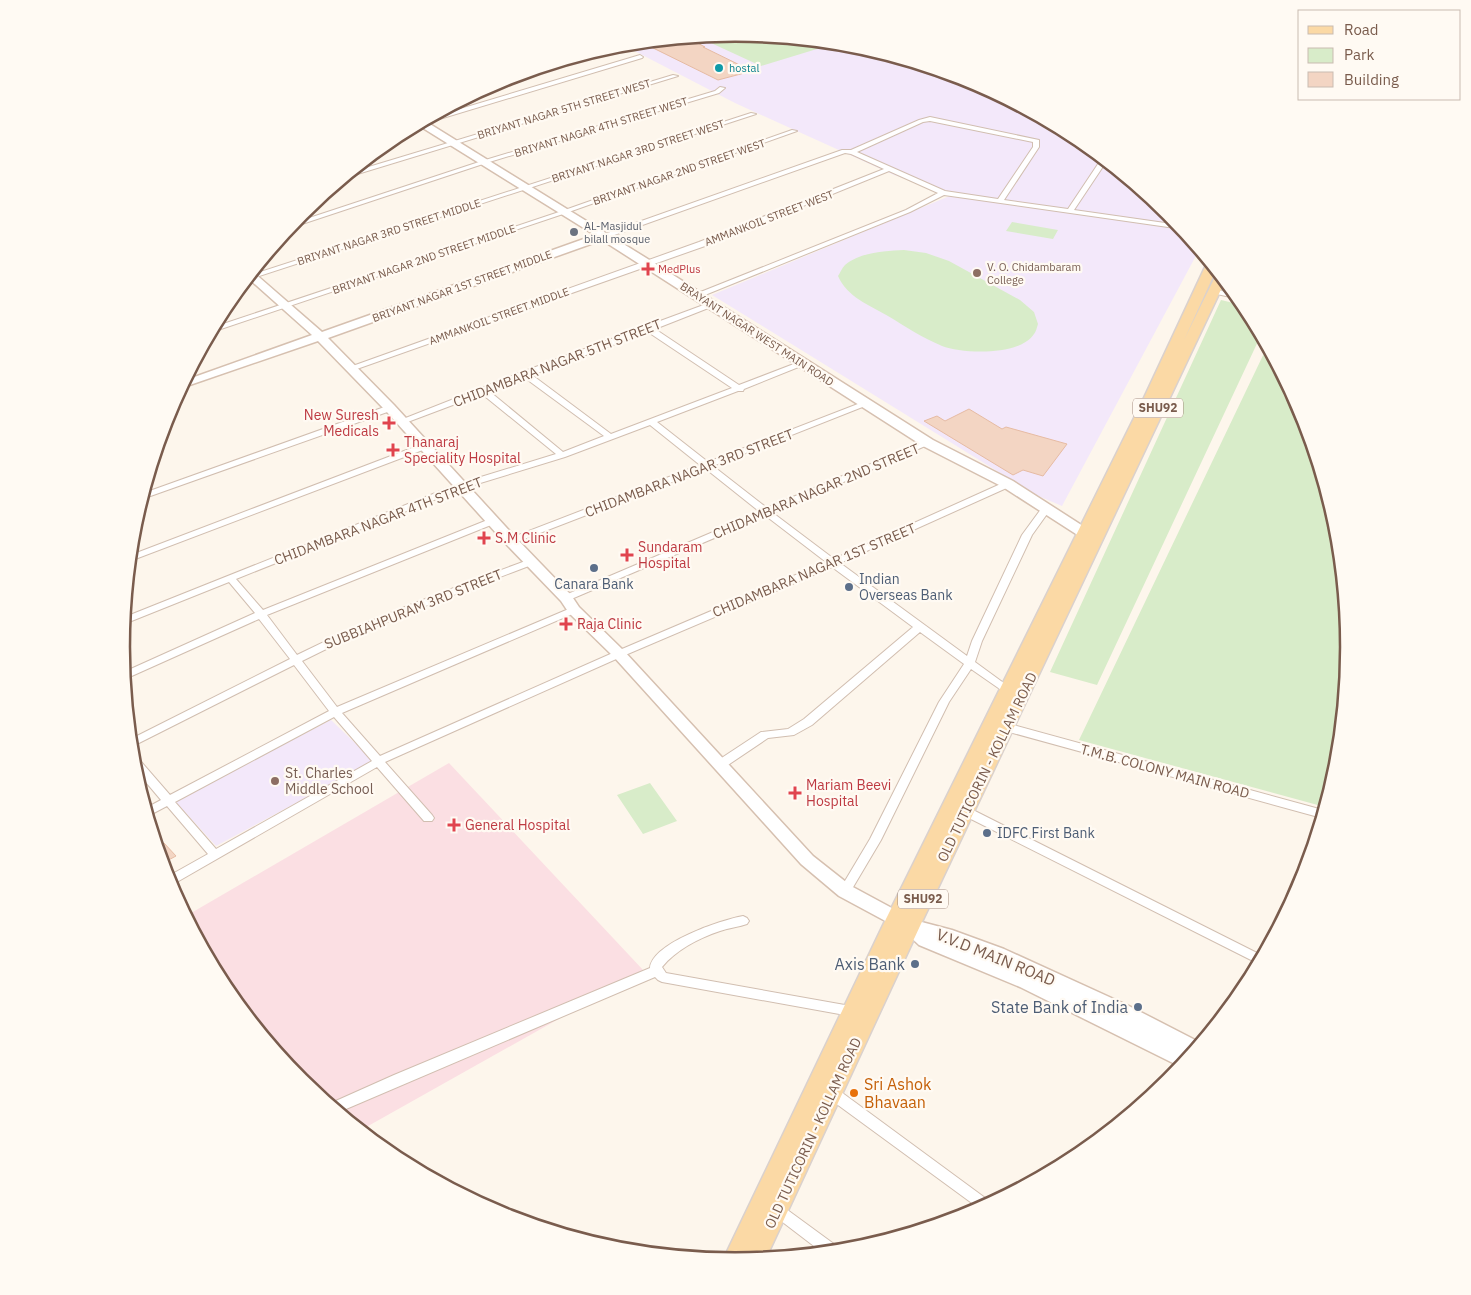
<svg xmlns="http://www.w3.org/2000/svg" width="1471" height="1295" font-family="'IBM Plex Sans',sans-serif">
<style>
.education{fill:#f3e8fa}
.medical{fill:#fbdfe3}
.green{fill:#d8ecc9}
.building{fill:#f3d5c3;stroke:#e6bba3}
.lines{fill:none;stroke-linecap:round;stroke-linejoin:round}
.street-casing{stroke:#d1beb0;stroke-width:2}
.secondary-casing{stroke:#d6c0b0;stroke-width:3}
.primary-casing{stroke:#dad1cd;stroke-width:3}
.street{fill:#fff;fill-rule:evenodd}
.secondary{fill:#fff;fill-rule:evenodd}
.primary{fill:#fbd9a5;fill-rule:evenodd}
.culture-dot{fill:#0f9aa8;stroke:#fffaf3;stroke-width:2}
.worship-dot{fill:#6b7280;stroke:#fffaf3;stroke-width:2}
.health-dot{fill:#e0444e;stroke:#fffaf3;stroke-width:2}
.education-dot{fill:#8d6e63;stroke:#fffaf3;stroke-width:2}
.service-dot{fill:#5c6f8a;stroke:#fffaf3;stroke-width:2}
.food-dot{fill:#e8710a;stroke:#fffaf3;stroke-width:2}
.labels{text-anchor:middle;stroke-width:4.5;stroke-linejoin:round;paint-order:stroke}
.far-culture-label{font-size:11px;fill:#0d838f;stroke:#fffaf3;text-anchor:start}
.far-street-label{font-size:11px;fill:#7a5c4d;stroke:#fffaf3}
.far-worship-label{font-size:11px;fill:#5b616d;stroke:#fffaf3;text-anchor:start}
.far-education-label{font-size:11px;fill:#785e54;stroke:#fffaf3;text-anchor:start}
.far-health-label{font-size:11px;fill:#be3a42;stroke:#fffaf3;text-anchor:start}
.shield{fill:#fffaf3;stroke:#a28b7f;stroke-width:1}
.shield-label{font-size:12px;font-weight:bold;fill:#7a5c4d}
.street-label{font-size:14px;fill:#7a5c4d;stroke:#fffaf3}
.health-label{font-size:14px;fill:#be3a42;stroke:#fffaf3;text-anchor:start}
.service-label{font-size:14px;fill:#4e5e75;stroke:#fffaf3;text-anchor:start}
.education-label{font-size:14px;fill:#785e54;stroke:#fffaf3;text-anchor:start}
.near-street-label{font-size:16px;fill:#7a5c4d;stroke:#fffaf3}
.near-service-label{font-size:16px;fill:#4e5e75;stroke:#fffaf3;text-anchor:end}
.near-food-label{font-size:16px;fill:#c56008;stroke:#fffaf3;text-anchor:start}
.rim{fill:none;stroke:#7a5c4d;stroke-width:2.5}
</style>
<rect width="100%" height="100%" fill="#fdf6ec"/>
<path class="education" d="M735,34L856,46L971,81L1077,137L1170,214L1199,250L1062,506L1036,495L712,295L952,195L894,175L735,103L623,45Z
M331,720L374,761L216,846L175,801Z"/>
<path class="medical" d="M449,763L644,971L361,1130L301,1081L225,988L186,916Z"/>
<path class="green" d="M736,34L826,43L830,45L761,66L698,37Z
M1012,222L1058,230L1053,239L1006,231Z
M904,250L926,253L949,261L1020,300L1034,312L1038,324C1037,327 1036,332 1034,334C1020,356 963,354 942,346C923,338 906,327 888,316C869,305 847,297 838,276C840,273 842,268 845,265C860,252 886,251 904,250Z
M1221,300L1246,306L1261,335L1097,685L1050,672Z
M1267,347L1303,413L1338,528L1349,648L1337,768L1325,807L1079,740Z
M650,783L677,821L643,834L617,795Z"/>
<path class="building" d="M688,38L705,47H703L752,71L718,80L643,43Z
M969,409L1002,429L1006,427L1067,444L1043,476L1023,470L1013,475L924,421L937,416L945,421Z
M164,843L176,856L163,863L157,846Z"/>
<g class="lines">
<g class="street-casing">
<path id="street" d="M640,55L643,57L642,58L423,124H419L430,118Z
M673,75L678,76L351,176H347L352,172Z
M720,87L725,88L719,93L486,163L290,228L294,223L482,161L715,91Z
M751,113L756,114L247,280L251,275Z
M930,117L1039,140V147L1004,200L1068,209L1102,158L1106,162L1074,210L1179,225L1182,229L944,195L910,212L700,297H697L693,295L906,210L938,193L889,171L705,246L354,370H351L347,368L699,242L884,169L851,154L845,153L606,238L599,236L842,150H851L919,120ZM930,121L1033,142V147L998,199L945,191L857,152L923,122Z
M792,130L797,131L566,213L212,332L214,327L562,211Z
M1212,289L1236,294L1240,299L1212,293Z
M709,303H712L716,305L655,329L739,385L799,362H805L806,364L744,389L743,391H738L657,422L708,462L863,402H869L870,404L713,466L767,508L925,441L928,440L932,443L773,513L834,559L1005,482H1011L1012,484L1011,486L840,563L967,656L972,641L1022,535L1044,505L1047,504L1052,507L1032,535L982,641L975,662L1016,692L1011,695L1007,694L971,669L949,702L881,840L849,894L845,895L841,894L839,891L870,839L939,702L964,664L920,632L812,725L794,735L768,738L725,767H717L716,764L717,761L761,732L788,729L804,719L913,627L832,567L623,656L385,762L432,815L434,818L432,821H424L377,767L170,886L167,877L208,854L167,806L148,816L146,808L161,800L134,768L132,756L137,757L170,795L329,711L294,665L131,747V739L290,659L259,619L125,679L124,672L255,613L229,582L124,624L125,617L458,484L556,454L482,394L405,423L402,424L398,421L522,372ZM648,332L732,388L611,434L532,375ZM525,378L604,436L563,452L489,391ZM650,425L700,465L508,539L506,541L508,543H514L706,469L760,512L563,596L561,598L563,600H569L766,516L826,562L615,652L380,756L342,713L577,612L579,610L577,608H571L337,707L302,661C377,623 456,594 534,564L536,562L534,560H528C450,589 371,618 297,655L267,615L496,523L498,521L496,519H490L263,610L236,579L464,488L565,457ZM334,717L372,761L216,849L175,802Z
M390,405L393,406V410L142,499L144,493Z
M425,443L428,444L429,446L428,448L130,561L131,555Z
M1006,723L1323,810H1324L1322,818L1002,730L1001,727L1002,724Z
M965,807L969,808L1263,956L1259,964L1257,963L961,814L959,811L961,808Z
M743,916L747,918L749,921L747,924C738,927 729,928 720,931C699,938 676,950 662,967L666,973L856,1007L860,1008L862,1012L860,1016L856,1017L662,982L658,980L655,977L339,1112L329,1104L394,1075L650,968C652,943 721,920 743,916Z
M832,1088L837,1089L992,1203L980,1209L827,1097L825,1093L827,1089Z
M777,1204L782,1206L838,1247L840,1251L823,1253L772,1214L770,1210L772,1206Z"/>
</g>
<g class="secondary-casing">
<path id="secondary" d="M425,121L651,261L933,440L1013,481L1100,537L1102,540L1100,543H1090L1003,487L923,446L602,240L328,338L394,405L516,538L571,595L579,607L624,651L813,856L851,886L914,920L952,930L1004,949L1129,1006L1201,1043L1181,1067L1020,987L919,945L904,931L839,896L801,864L614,657L569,613L561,601L506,544L386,411L318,341L181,388L186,380L312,335L248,278L253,272L322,332L595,235L418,125Z"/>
</g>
<g class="primary-casing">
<path id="primary" d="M1209,262L1216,270L1184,340L1217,273L1225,281L920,926L766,1258L735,1261L723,1260L886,919L1143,400L1206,265Z"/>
</g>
<use href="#street" class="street"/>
<use href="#secondary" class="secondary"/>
<use href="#primary" class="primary"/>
</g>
<circle class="culture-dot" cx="719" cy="68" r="5"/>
<circle class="worship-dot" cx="574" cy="232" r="5"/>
<g class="health-dot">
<path d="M645.5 261.5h5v5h5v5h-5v5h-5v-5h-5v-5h5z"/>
<path d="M386.5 415.5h5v5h5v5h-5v5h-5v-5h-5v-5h5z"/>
<path d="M390.5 442.5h5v5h5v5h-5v5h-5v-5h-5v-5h5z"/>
<path d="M481.5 530.5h5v5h5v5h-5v5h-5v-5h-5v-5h5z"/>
<path d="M624.5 547.5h5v5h5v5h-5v5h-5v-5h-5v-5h5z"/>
<path d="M563.5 616.5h5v5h5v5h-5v5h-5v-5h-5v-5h5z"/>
<path d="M792.5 785.5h5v5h5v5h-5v5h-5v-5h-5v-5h5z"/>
<path d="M451.5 817.5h5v5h5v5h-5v5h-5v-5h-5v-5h5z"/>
</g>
<g class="education-dot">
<circle cx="977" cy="273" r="5"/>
<circle cx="275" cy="781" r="5"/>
</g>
<g class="service-dot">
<circle cx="594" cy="568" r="5"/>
<circle cx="849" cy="587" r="5"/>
<circle cx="987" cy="833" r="5"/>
<circle cx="915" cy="964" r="5"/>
<circle cx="1138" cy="1007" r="5"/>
</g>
<circle class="food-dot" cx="854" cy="1093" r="5"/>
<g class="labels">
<g class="far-culture-label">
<text x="729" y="72">hostal</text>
</g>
<g class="far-street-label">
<text transform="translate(564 109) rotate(-17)" y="4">BRIYANT NAGAR 5TH STREET WEST</text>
<text transform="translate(601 127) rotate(-17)" y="4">BRIYANT NAGAR 4TH STREET WEST</text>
<text transform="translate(638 151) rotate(-18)" y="4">BRIYANT NAGAR 3RD STREET WEST</text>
<text transform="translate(679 172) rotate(-19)" y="4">BRIYANT NAGAR 2ND STREET WEST</text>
<text transform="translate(769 218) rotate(-21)" y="4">AMMANKOIL STREET WEST</text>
<text transform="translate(389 232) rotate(-18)" y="4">BRIYANT NAGAR 3RD STREET MIDDLE</text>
<text transform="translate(424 259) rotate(-19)" y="4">BRIYANT NAGAR 2ND STREET MIDDLE</text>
<text transform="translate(462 286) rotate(-20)" y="4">BRIYANT NAGAR 1ST STREET MIDDLE</text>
<text transform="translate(499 316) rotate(-20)" y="4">AMMANKOIL STREET MIDDLE</text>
<text transform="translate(757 334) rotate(33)" y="4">BRAYANT NAGAR WEST MAIN ROAD</text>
</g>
<g class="far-worship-label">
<text x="584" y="230">AL-Masjidul<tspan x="584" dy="13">bilall mosque</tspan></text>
</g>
<g class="far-education-label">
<text x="987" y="271">V. O. Chidambaram<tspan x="987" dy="13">College</tspan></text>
</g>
<g class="far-health-label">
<text x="658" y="273">MedPlus</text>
</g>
<g class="shield">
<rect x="1133" y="398.5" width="50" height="19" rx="4"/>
<rect x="898" y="889.5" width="50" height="19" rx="4"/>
</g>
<g class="shield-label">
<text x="1158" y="412">SHU92</text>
<text x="923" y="903">SHU92</text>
</g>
<g class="street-label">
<text transform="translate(557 363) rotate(-21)" y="5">CHIDAMBARA NAGAR 5TH STREET</text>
<text transform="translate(689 473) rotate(-21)" y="5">CHIDAMBARA NAGAR 3RD STREET</text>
<text transform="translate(816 491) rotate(-23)" y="5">CHIDAMBARA NAGAR 2ND STREET</text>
<text transform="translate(378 521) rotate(-21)" y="5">CHIDAMBARA NAGAR 4TH STREET</text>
<text transform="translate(814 570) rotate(-23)" y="5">CHIDAMBARA NAGAR 1ST STREET</text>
<text transform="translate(413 609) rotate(-22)" y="5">SUBBIAHPURAM 3RD STREET</text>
<text transform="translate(987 767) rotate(-64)" y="5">OLD TUTICORIN - KOLLAM ROAD</text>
<text transform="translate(1165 771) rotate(15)" y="5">T.M.B. COLONY MAIN ROAD</text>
<text transform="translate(813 1133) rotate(-65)" y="5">OLD TUTICORIN - KOLLAM ROAD</text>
</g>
<g class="health-label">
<text x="379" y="420" text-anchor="end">New Suresh<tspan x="379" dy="16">Medicals</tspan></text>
<text x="404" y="447">Thanaraj<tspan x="404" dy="16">Speciality Hospital</tspan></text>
<text x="495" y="543">S.M Clinic</text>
<text x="638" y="552">Sundaram<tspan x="638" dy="16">Hospital</tspan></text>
<text x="577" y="629">Raja Clinic</text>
<text x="806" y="790">Mariam Beevi<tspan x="806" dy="16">Hospital</tspan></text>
<text x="465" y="830">General Hospital</text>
</g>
<g class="service-label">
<text x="859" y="584">Indian<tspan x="859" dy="16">Overseas Bank</tspan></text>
<text x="594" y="589" text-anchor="middle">Canara Bank</text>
<text x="997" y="838">IDFC First Bank</text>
</g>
<g class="education-label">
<text x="285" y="778">St. Charles<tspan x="285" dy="16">Middle School</tspan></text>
</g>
<g class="near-street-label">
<text transform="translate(996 957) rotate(22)" y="6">V.V.D MAIN ROAD</text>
</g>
<g class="near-service-label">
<text x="905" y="970">Axis Bank</text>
<text x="1128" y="1013">State Bank of India</text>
</g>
<g class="near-food-label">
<text x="864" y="1090">Sri Ashok<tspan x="864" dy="18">Bhavaan</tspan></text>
</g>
</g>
<path d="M0 0H1471V1295H0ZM130 647a605 605 0 1 1 1210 0a605 605 0 1 1-1210 0Z" fill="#fffaf3" fill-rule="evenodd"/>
<path class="rim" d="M130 647a605 605 0 1 1 1210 0a605 605 0 1 1-1210 0Z"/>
<rect x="1298" y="10" width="162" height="90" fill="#fffaf3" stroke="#cabbb1"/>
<rect x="1308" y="26" width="25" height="8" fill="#fbd9a5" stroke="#cabbb1"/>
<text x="1344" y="35" font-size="15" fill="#7a5c4d">Road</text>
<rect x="1308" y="48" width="25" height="15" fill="#d8ecc9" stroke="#cabbb1"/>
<text x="1344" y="60" font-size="15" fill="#7a5c4d">Park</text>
<rect x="1308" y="72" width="25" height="15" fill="#f3d5c3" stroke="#cabbb1"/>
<text x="1344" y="85" font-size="15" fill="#7a5c4d">Building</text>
</svg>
